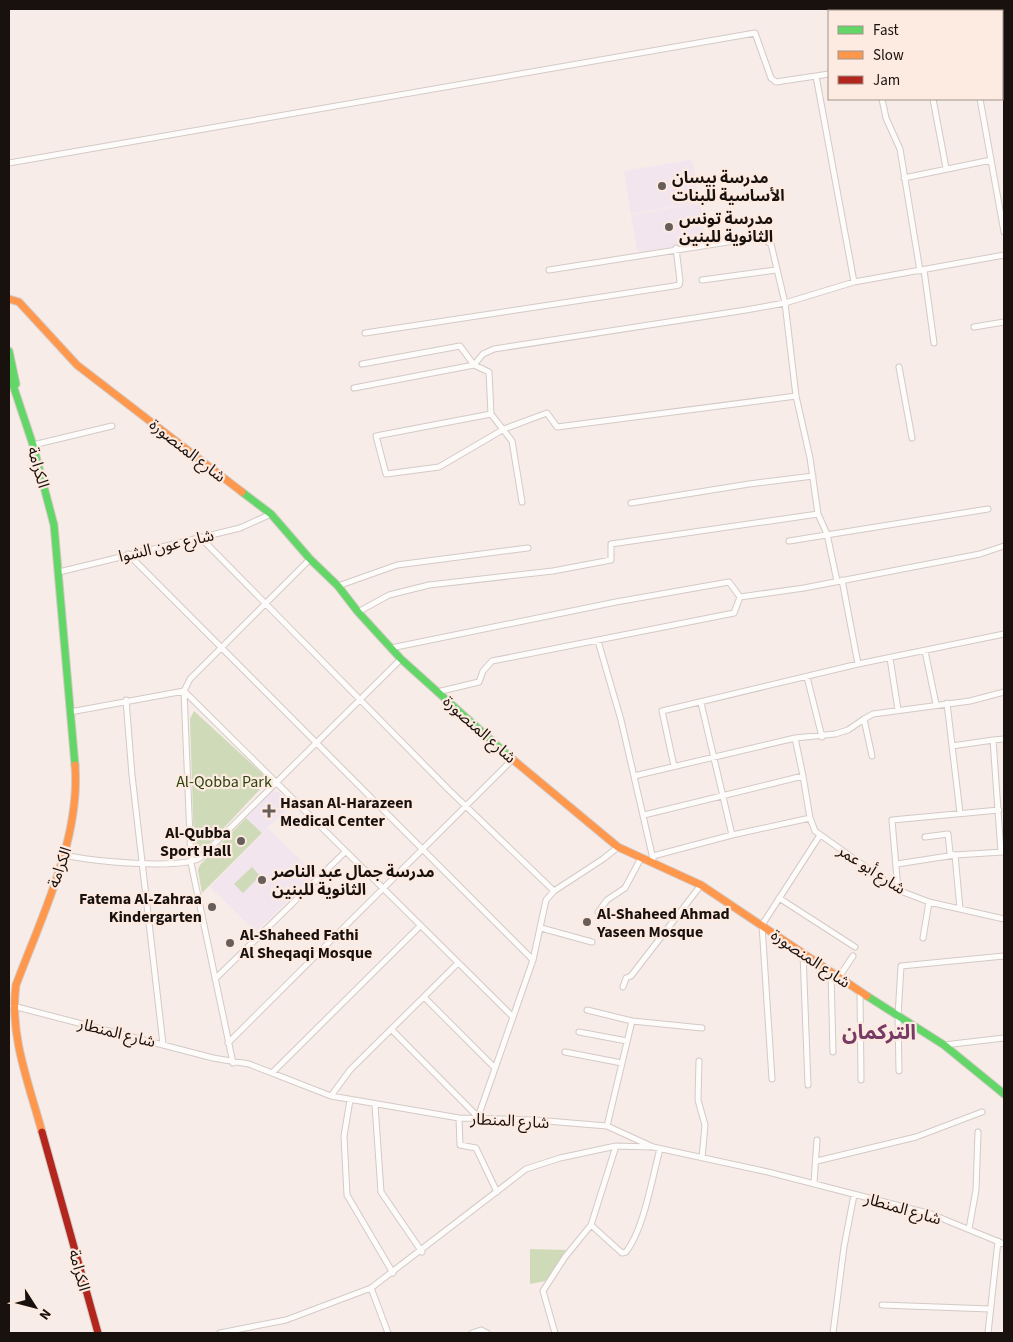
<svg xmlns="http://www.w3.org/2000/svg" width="1013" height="1342" font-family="'Source Sans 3','Noto Sans Arabic',sans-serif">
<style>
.education{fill:#f2e5ed}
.medical{fill:#f0e5ef}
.green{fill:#cfdab9}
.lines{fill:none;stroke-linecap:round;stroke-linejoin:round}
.street-casing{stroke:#d3cac6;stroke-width:7}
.fast-casing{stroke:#d3cac6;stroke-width:9}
.slow-casing{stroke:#d3cac6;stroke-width:9}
.jam-casing{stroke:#d3cac6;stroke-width:9}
.street{stroke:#fefcfb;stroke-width:5}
.fast{stroke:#63d668;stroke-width:7}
.slow{stroke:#ff974d;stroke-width:7}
.jam{stroke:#b3261e;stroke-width:7}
.poi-dot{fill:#675e59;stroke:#fdeae1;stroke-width:2}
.labels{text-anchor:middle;stroke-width:4.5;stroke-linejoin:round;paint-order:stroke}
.poi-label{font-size:16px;font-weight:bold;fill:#19110d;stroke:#fdeae1;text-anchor:start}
.street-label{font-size:16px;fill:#19110d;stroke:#fdeae1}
.park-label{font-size:16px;fill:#2b430d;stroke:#fdeae1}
.district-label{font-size:21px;font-weight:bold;fill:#763a64;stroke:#fdeae1}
</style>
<rect width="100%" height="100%" fill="#f7ece7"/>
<path class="education" d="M689,160L693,162L699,202L631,214L624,171Z
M700,203L706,242L640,252L637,250L631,215Z
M268,828L315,874L256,932L210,887Z"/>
<path class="medical" d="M273,791L279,792L292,804L262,833L246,818Z"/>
<path class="green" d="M194,711L265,776V784L205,848L199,850L194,845L190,719Z
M246,818L262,833L202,893L198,870L200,865Z
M252,867L260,876L243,893L234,884Z
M530,1249L566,1250L546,1281L530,1284Z"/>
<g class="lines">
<g class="street-casing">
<path id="street" d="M1002,45L1004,44
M816,76L854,282
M882,99L886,118L900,149L920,271
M933,99L946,168
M980,99L1004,232
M9,163L755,33L771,78L776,82L829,74
M904,178L991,160
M549,270L760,237L771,244L785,303L796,396L810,458L818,514L827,534L837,581
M924,270L934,343
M702,280L776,270
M974,327L1004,322
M365,333L674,286L679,285L680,281L676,248
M362,364L460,346L474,365L489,372L491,414L512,441L522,502
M899,367L912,438
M354,388L474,365L483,354L494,349L746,310L785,303L854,282L1004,255
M491,414L376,436L386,474L439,467L504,429L547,413L557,427L796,396
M33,445L112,426
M631,503L749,484L813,476
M200,537L448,789L554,891
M789,541L988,509
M128,554L533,960
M59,572L240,528L271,514
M842,580L858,664
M338,586L397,565L528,548
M358,612L389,595L429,585L553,571L611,560V544L818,514
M598,641L621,720L653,859
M391,648L616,602L729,582L740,597L804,588L980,554L1004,546
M925,651L936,704
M890,658L898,710
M807,677L822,737
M184,691L513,1017
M437,692L479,682L483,671L492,661L734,613L740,597
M126,700L132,775L163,1044
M701,703L732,835
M947,703L960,813
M70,712L184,691
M795,738L803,776
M952,746L993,740
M872,756L864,719L873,714L970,701L1004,692
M674,766L662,711L858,664L1004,634
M634,776L795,738L835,734L848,730L864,719
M644,815L803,776L810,818L732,835L653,856
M810,818L815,831L898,890L929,902L1004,919
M925,837L948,834L950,853L955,855L960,909
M1001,852L993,740L1004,739
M65,855C91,861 178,870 200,858L401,659
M897,864L955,855L1003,852
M898,890L892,820L999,810
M779,898L855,947
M598,912L607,900L625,888L641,858
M541,928L592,942
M923,938L929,902
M803,953L808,1085
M831,973L833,1052
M839,977L853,956
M215,979L345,852
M623,987L626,978L631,976L701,885
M860,991L861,1080
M424,997L495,1068
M13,1006L213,1058L249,1064L331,1096L459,1118L535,1120L607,1126L653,1147L768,1172L931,1214L1004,1244
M587,1010L632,1021
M392,1030L478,1117L533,960L546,900L554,891L603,859L618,847
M579,1032L627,1041
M228,1043L513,759
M944,1045L1004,1038
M565,1052L622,1063
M699,1061L698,1100L705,1125L702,1158
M233,1063L191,863L184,691L190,679L310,559
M899,1071L898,1016L901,966L1004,956
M273,1072L420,926
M772,1079L762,925L820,835
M331,1096L350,1070L458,963
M350,1100L344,1136L347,1195L393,1273
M375,1105L381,1192L422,1252
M459,1118L460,1145L476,1148L497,1192
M607,1126L632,1021L702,1028
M817,1161L916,1137L982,1112
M814,1183L817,1140
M591,1225L622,1253L626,1252C644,1229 652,1178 660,1149
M969,1229L976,1190L978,1132
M371,1288L388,1333
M882,1305L990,1309
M220,1333L286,1320L371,1288L526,1169L560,1158L616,1146L650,1147
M472,1333L481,1330L487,1333
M555,1333L543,1291L565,1257L591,1225L616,1146
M833,1333L844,1247L854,1195
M988,1333L998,1241"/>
</g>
<g class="fast-casing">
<path id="fast" d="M9,351L16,384
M9,373L33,445L54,525L75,765
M242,492L271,514L310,559L338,586L358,612L401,659L511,758
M867,996L944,1045L1004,1094"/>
</g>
<g class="slow-casing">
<path id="slow" d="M9,299L19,302L77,365L242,492
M511,758L618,847L701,885L867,996
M42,1132C29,1084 9,1035 16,985C41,918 81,838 75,765"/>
</g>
<g class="jam-casing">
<path id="jam" d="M42,1132L98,1333"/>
</g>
<use href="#street" class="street"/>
<use href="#fast" class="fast"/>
<use href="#slow" class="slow"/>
<use href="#jam" class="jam"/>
</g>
<g class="poi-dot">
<circle cx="662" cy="186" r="5"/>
<circle cx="669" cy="227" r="5"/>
<path d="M266.5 803.5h5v5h5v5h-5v5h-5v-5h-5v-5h5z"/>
<circle cx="241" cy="841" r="5"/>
<circle cx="262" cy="880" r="5"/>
<circle cx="212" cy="907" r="5"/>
<circle cx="587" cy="922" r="5"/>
<circle cx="230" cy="943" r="5"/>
</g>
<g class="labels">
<g class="poi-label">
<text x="672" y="183">مدرسة بيسان<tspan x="672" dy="18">الأساسية للبنات</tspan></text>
<text x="679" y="224">مدرسة تونس<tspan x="679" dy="18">الثانوية للبنين</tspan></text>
<text x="280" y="808">Hasan Al-Harazeen<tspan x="280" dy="18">Medical Center</tspan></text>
<text x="231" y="838" text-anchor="end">Al-Qubba<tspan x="231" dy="18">Sport Hall</tspan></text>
<text x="272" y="877">مدرسة جمال عبد الناصر<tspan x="272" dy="18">الثانوية للبنين</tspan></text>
<text x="202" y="904" text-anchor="end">Fatema Al-Zahraa<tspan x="202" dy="18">Kindergarten</tspan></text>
<text x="597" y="919">Al-Shaheed Ahmad<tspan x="597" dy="18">Yaseen Mosque</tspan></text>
<text x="240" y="940">Al-Shaheed Fathi<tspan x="240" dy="18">Al Sheqaqi Mosque</tspan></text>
</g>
<g class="street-label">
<text transform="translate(188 450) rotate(38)" y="6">شارع المنصورة</text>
<text transform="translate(39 467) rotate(74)" y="6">الكرامة</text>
<text transform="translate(166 545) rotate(-13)" y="6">شارع عون الشوا</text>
<text transform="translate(480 729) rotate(42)" y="6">شارع المنصورة</text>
<text transform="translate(59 867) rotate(-71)" y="6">الكرامة</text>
<text transform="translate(872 869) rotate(33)" y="6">شارع أبو عمر</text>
<text transform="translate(811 958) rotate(34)" y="6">شارع المنصورة</text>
<text transform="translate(117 1032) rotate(14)" y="6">شارع المنطار</text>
<text transform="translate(510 1120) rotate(3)" y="6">شارع المنطار</text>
<text transform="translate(903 1208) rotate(16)" y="6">شارع المنطار</text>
<text transform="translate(80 1270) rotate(75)" y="6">الكرامة</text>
</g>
<g class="park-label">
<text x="224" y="787">Al-Qobba Park</text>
</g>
<g class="district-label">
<text x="879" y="1039">التركمان</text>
</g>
</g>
<rect width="1013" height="1342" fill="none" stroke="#19110d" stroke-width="20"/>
<rect x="828" y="10" width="175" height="90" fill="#fdeae1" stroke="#a2938c"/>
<rect x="838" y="26" width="25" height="8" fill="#63d668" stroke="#a2938c"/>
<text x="873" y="35" font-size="15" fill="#19110d">Fast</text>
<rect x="838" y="51" width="25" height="8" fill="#ff974d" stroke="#a2938c"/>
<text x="873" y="60" font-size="15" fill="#19110d">Slow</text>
<rect x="838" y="76" width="25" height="8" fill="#b3261e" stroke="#a2938c"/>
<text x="873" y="85" font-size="15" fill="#19110d">Jam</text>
<g transform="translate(35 1307) rotate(126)" stroke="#fdeae1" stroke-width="4" paint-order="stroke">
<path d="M0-4L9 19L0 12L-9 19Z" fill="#19110d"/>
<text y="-8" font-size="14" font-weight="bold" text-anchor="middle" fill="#19110d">N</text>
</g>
</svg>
